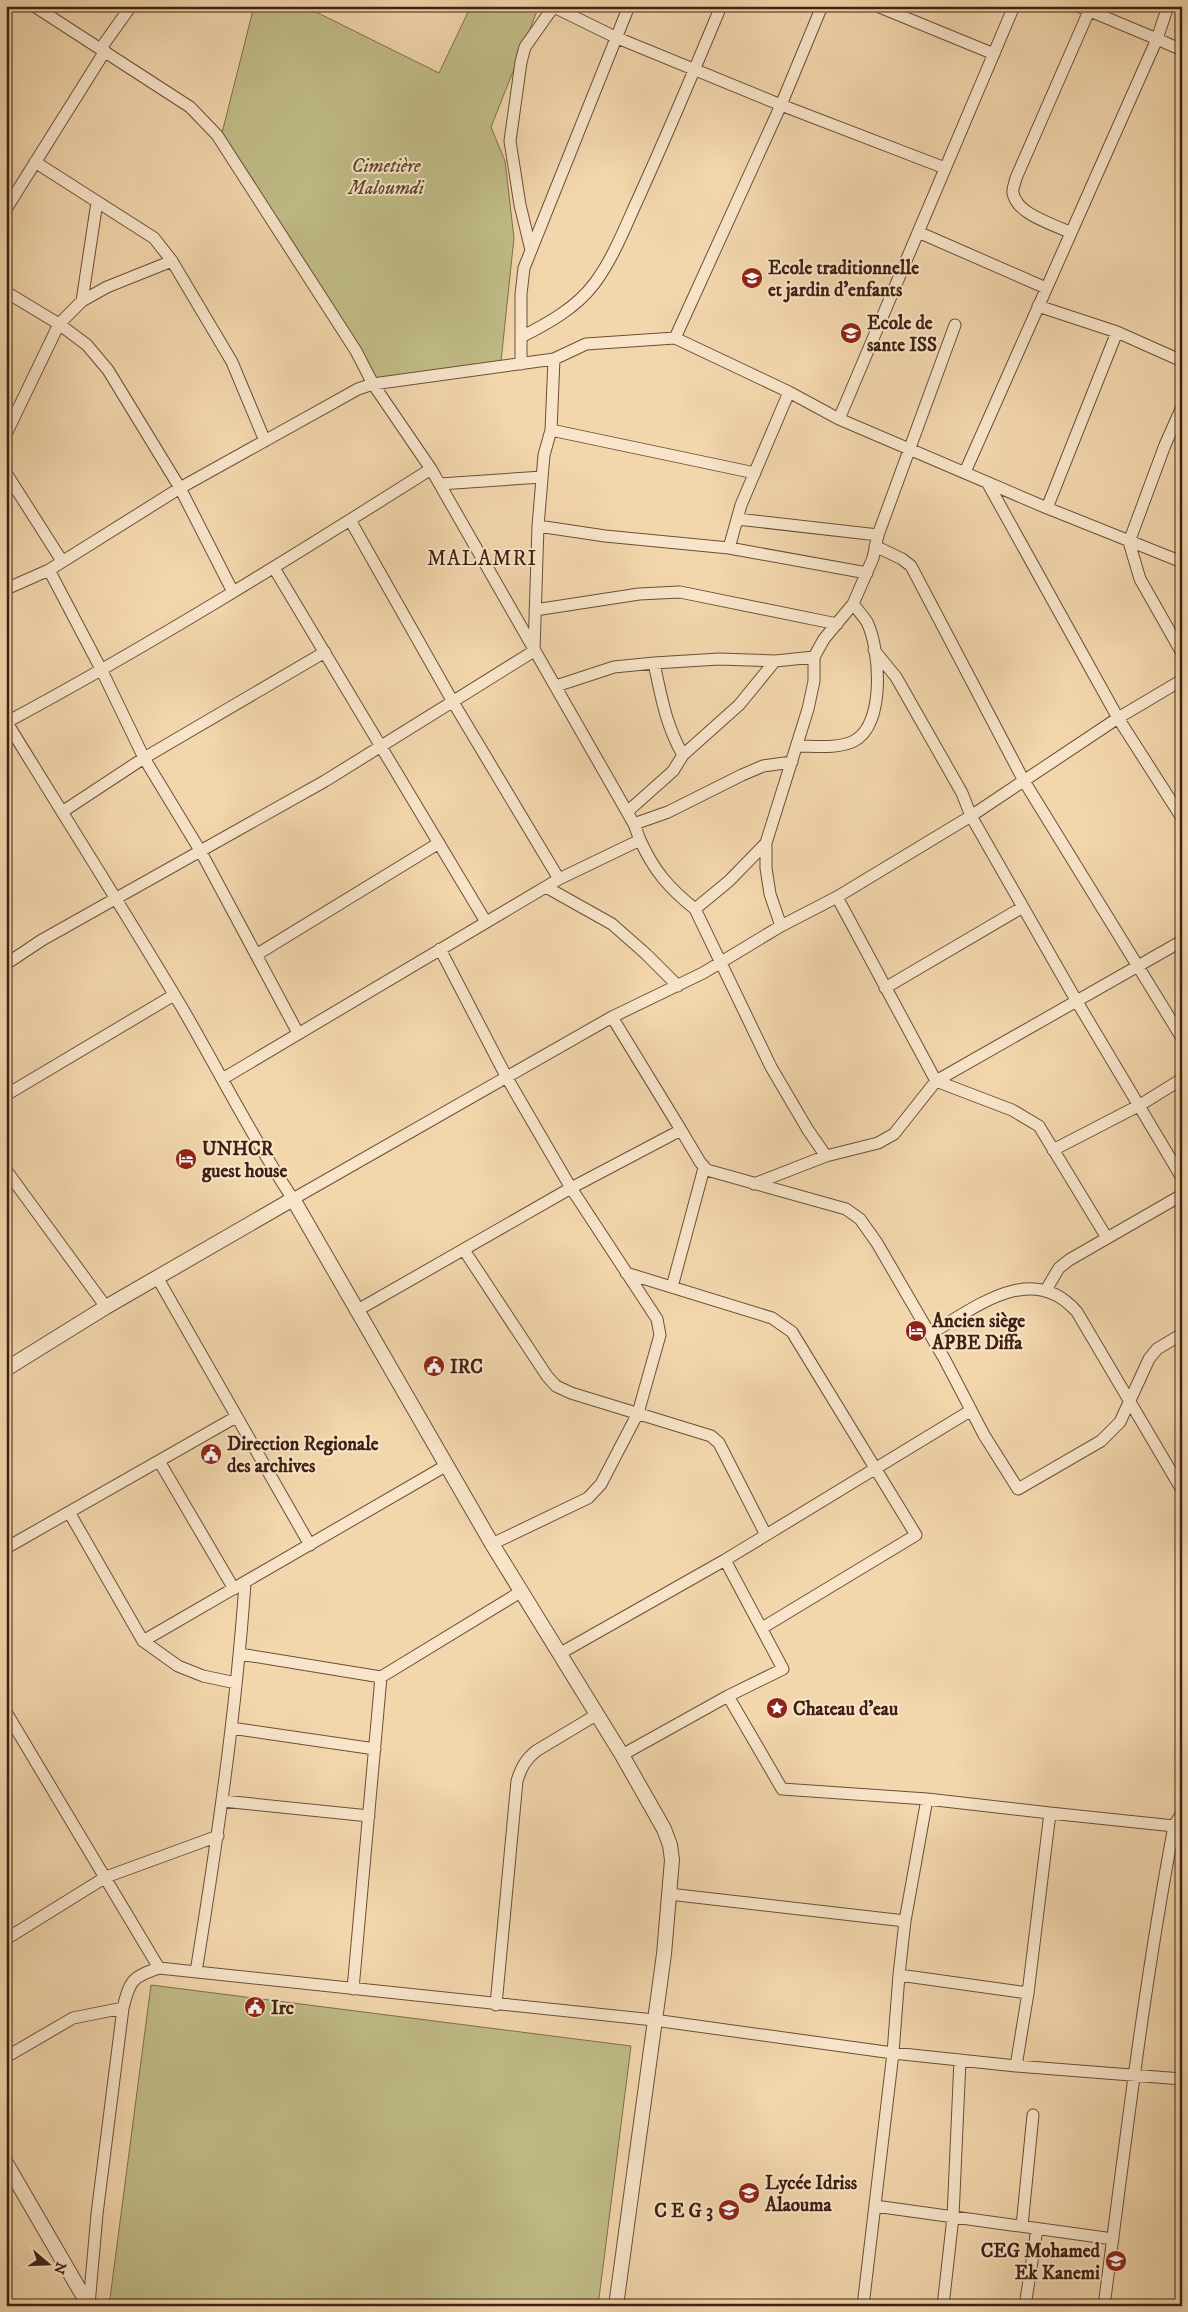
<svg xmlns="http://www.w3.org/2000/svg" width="1188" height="2312" font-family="'IM FELL DW Pica',serif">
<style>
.green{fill:#c0bc86;stroke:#806e4c}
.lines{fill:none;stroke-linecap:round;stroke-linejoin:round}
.minor-casing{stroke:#6c4e38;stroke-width:13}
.tertiary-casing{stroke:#6c4e38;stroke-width:16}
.minor{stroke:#f7e4c9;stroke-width:11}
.tertiary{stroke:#f7e4c9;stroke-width:14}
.labels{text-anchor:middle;stroke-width:4;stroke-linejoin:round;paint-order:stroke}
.park-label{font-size:19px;font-style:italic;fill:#5f472f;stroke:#f7e4c9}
.poi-label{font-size:19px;font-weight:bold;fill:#3f2012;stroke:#f7e4c9;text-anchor:start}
.quarter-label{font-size:21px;letter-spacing:1px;fill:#3f2012;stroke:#f7e4c9}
</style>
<rect width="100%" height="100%" fill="#f2d6ac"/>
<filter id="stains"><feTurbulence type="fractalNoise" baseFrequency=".004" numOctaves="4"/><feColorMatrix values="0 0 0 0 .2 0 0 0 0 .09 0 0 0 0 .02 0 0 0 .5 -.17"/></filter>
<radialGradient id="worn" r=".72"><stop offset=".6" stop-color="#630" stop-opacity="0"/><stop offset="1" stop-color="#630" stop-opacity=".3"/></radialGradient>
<path class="green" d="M254,6H304L439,73L471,6H539L491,127L505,161L514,238L500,371L377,379L222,133Z
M151,1985L631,2046L598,2306H109Z"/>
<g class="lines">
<g class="minor-casing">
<path id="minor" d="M34,6L190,107L217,135L356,351L373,384L431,469L634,824
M877,6L994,54
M1168,6L1157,39L1182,50
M554,7L615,37L781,105L945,168
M101,48L131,6
M35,162L154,238L172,261L232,362L265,441
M6,209L105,51
M918,232L1046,288
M1071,233C1054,224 1017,215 1013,193C1012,189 1015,183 1016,178L1089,11
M531,250L520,205L510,141L521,62L525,47L554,6
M6,292L59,324L87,345L108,370L180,488L233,592
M82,301L97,202
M1038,306L1117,332L1182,361
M521,337C547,324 576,308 594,284C613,259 625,227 638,199C667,135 694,71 721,6
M675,338L781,105L822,6
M521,364V294L524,268L629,6
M1182,407L1165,445L1129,542L1140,579L1182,653
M839,419L1014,6
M551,430L755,473
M6,434L59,324L82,301L107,287L172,261
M965,472L1157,39L1078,6
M6,473L62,561
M987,482L1118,718L1182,818
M440,484L542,477
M1047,508L1117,332
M737,519L878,535
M350,520L453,702L559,879
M538,526L605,536L729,548L867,573
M875,546L902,559L911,566L1024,781L1182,1038
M729,548L741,505L789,392
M274,568L486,922
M49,570L102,671L144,758L201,852L298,1033
M6,589L49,570L180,488L358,389L373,384L554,359L586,344L675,338L789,392L839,419L1047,508L1182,562
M535,610L639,594L680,592L837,624
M534,650L538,526L544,455L551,430L554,359
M874,650L896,677L962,793L971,816L1076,1000L1182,1178
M654,663C661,696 666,726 683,755
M556,686L614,667L654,663L719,659L775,661L814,657
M6,721C64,816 124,910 181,1006C218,1069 252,1138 293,1199L612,1017L703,973L781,926L837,897L971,816L1118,718L1182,680
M7,722C152,644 292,557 431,469
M797,746C815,746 838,749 854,741C886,725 880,648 867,622C863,616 857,609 853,604
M62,812L144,758L325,652
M627,812L673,771L683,755L739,705L775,661
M640,840C654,871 669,888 695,909L771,1067L808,1130L826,1156
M546,887L612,924L646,954L678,986
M837,897L936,1081L1012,1110L1039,1126L1107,1238
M695,909L729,881L766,843
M781,926L770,894L766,868V843L808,709L814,681V657L824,639L853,604L873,558L878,535L955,325
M440,949L507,1078L571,1188L657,1319L660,1335L638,1413L601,1484L588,1498L492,1544
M256,955L439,843
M6,964L42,940L325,781L534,651
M885,988L1023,907
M612,1017L681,1130
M224,1078L559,879L640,840L634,824L668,812L742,775L763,766L792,762
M6,1095L174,995
M1053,1150L1140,1105L1182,1079
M6,1170L106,1307
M754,1184L826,1156L878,1143L894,1134L936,1081L1182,941
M464,1250L547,1376L556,1386L571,1393L711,1436L719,1443L766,1535
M626,1273L772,1318L792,1332L916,1535L762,1628
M157,1277L310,1545
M672,1287L704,1168
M1046,1290L1059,1268L1069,1260L1182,1195
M356,1311L571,1188L681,1130L700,1162L707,1170L846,1209L860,1219L877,1243L945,1360L984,1435L1018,1489L1101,1441L1120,1422L1149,1359L1157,1349L1182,1334
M930,1334C975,1308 1032,1260 1077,1312L1182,1490
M159,1461L234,1589
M69,1512L143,1641L178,1666L203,1676L236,1683
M6,1548L236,1417
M725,1560L970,1411
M143,1641L447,1465
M240,1654L381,1677L522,1591
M559,1654L725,1560L783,1669L728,1696L622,1755
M728,1696L782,1789L927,1799L1050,1813L1028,1993L1016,2066
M6,1712L159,1968
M231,1728L375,1749
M223,1801L369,1816
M1050,1813L1174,1826L1182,1813
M669,1894L905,1921
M6,1939L106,1877L218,1836
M196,1972C217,1842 236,1713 245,1583
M899,1975L1028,1993
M353,1989L381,1677
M496,2005L517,1781C521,1768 525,1760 536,1751L596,1715
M6,2057L73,2018L123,2008
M875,2206L1113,2239
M1022,2226L1033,2115
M89,2305L97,2214L123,2008C130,1980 132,1977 159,1968L654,2020L893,2053L1016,2066L1182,2079
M863,2306L893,2053L899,1975L905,1921L927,1799
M943,2306L953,2217L960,2060
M1025,2306L1037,2229
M1104,2306C1125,2146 1144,1984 1174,1826L1182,1827"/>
</g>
<g class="tertiary-casing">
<path id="tertiary" d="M6,1369L106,1307L293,1199L492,1544L622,1755L664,1829L670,1845L672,1860L664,1954L616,2306
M6,2163L89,2306"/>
</g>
<use href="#minor" class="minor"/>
<use href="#tertiary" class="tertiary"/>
</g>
<defs>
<g id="school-disc" transform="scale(1.125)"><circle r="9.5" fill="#8f2418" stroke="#f7e4c9"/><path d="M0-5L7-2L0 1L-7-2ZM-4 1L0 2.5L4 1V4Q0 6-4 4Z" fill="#fff"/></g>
<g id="hotel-disc" transform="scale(1.125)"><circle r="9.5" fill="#8f2418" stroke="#f7e4c9"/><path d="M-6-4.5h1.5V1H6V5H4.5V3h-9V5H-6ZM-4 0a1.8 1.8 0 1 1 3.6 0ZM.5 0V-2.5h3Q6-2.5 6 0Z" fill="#fff"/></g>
<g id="civic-disc" transform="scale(1.125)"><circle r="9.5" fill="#8f2418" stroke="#f7e4c9"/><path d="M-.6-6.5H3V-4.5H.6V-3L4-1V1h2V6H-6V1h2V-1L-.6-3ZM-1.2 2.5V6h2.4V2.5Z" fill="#fff"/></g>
<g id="sight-disc" transform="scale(1.125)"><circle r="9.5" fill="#8f2418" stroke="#f7e4c9"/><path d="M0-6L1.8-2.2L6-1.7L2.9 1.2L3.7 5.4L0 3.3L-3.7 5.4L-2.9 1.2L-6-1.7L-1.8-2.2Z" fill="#fff"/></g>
</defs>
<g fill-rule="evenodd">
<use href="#school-disc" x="752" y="278"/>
<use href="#school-disc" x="851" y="333"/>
<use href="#hotel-disc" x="186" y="1159"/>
<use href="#hotel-disc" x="916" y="1331"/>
<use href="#civic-disc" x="434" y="1366"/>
<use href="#civic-disc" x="211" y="1454"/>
<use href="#sight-disc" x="777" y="1708"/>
<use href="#civic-disc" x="255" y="2007"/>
<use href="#school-disc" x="749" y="2193"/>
<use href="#school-disc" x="729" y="2210"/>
<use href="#school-disc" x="1116" y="2261"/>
</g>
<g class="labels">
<g class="park-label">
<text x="386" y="172">Cimetière<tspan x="386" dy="22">Maloumdi</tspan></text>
</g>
<g class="poi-label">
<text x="768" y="274">Ecole traditionnelle<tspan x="768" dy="22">et jardin d'enfants</tspan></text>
<text x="867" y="329">Ecole de<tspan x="867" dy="22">sante ISS</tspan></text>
<text x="202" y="1155">UNHCR<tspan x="202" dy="22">guest house</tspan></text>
<text x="932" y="1327">Ancien siège<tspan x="932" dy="22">APBE Diffa</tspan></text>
<text x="450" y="1373">IRC</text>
<text x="227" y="1450">Direction Regionale<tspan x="227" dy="22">des archives</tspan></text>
<text x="793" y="1715">Chateau d'eau</text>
<text x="271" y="2014">Irc</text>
<text x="765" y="2189">Lycée Idriss<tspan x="765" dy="22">Alaouma</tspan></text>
<text x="713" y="2217" text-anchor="end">C E G 3</text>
<text x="1100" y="2257" text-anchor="end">CEG Mohamed<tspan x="1100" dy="22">Ek Kanemi</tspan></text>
</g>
<g class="quarter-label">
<text x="482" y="565">MALAMRI</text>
</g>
</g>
<rect width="1188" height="2312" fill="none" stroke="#f2d6ac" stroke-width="25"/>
<rect x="8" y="8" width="1173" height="2297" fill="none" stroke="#3f2012" stroke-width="2.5"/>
<rect x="12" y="12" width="1163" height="2287" fill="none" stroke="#3f2012"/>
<g transform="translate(48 2264) rotate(109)" stroke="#f7e4c9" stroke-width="4" paint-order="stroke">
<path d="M0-4L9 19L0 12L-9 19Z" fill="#3f2012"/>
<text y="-8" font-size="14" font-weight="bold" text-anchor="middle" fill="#3f2012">N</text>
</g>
<rect width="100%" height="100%" filter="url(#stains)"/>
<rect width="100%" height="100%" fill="url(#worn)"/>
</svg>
